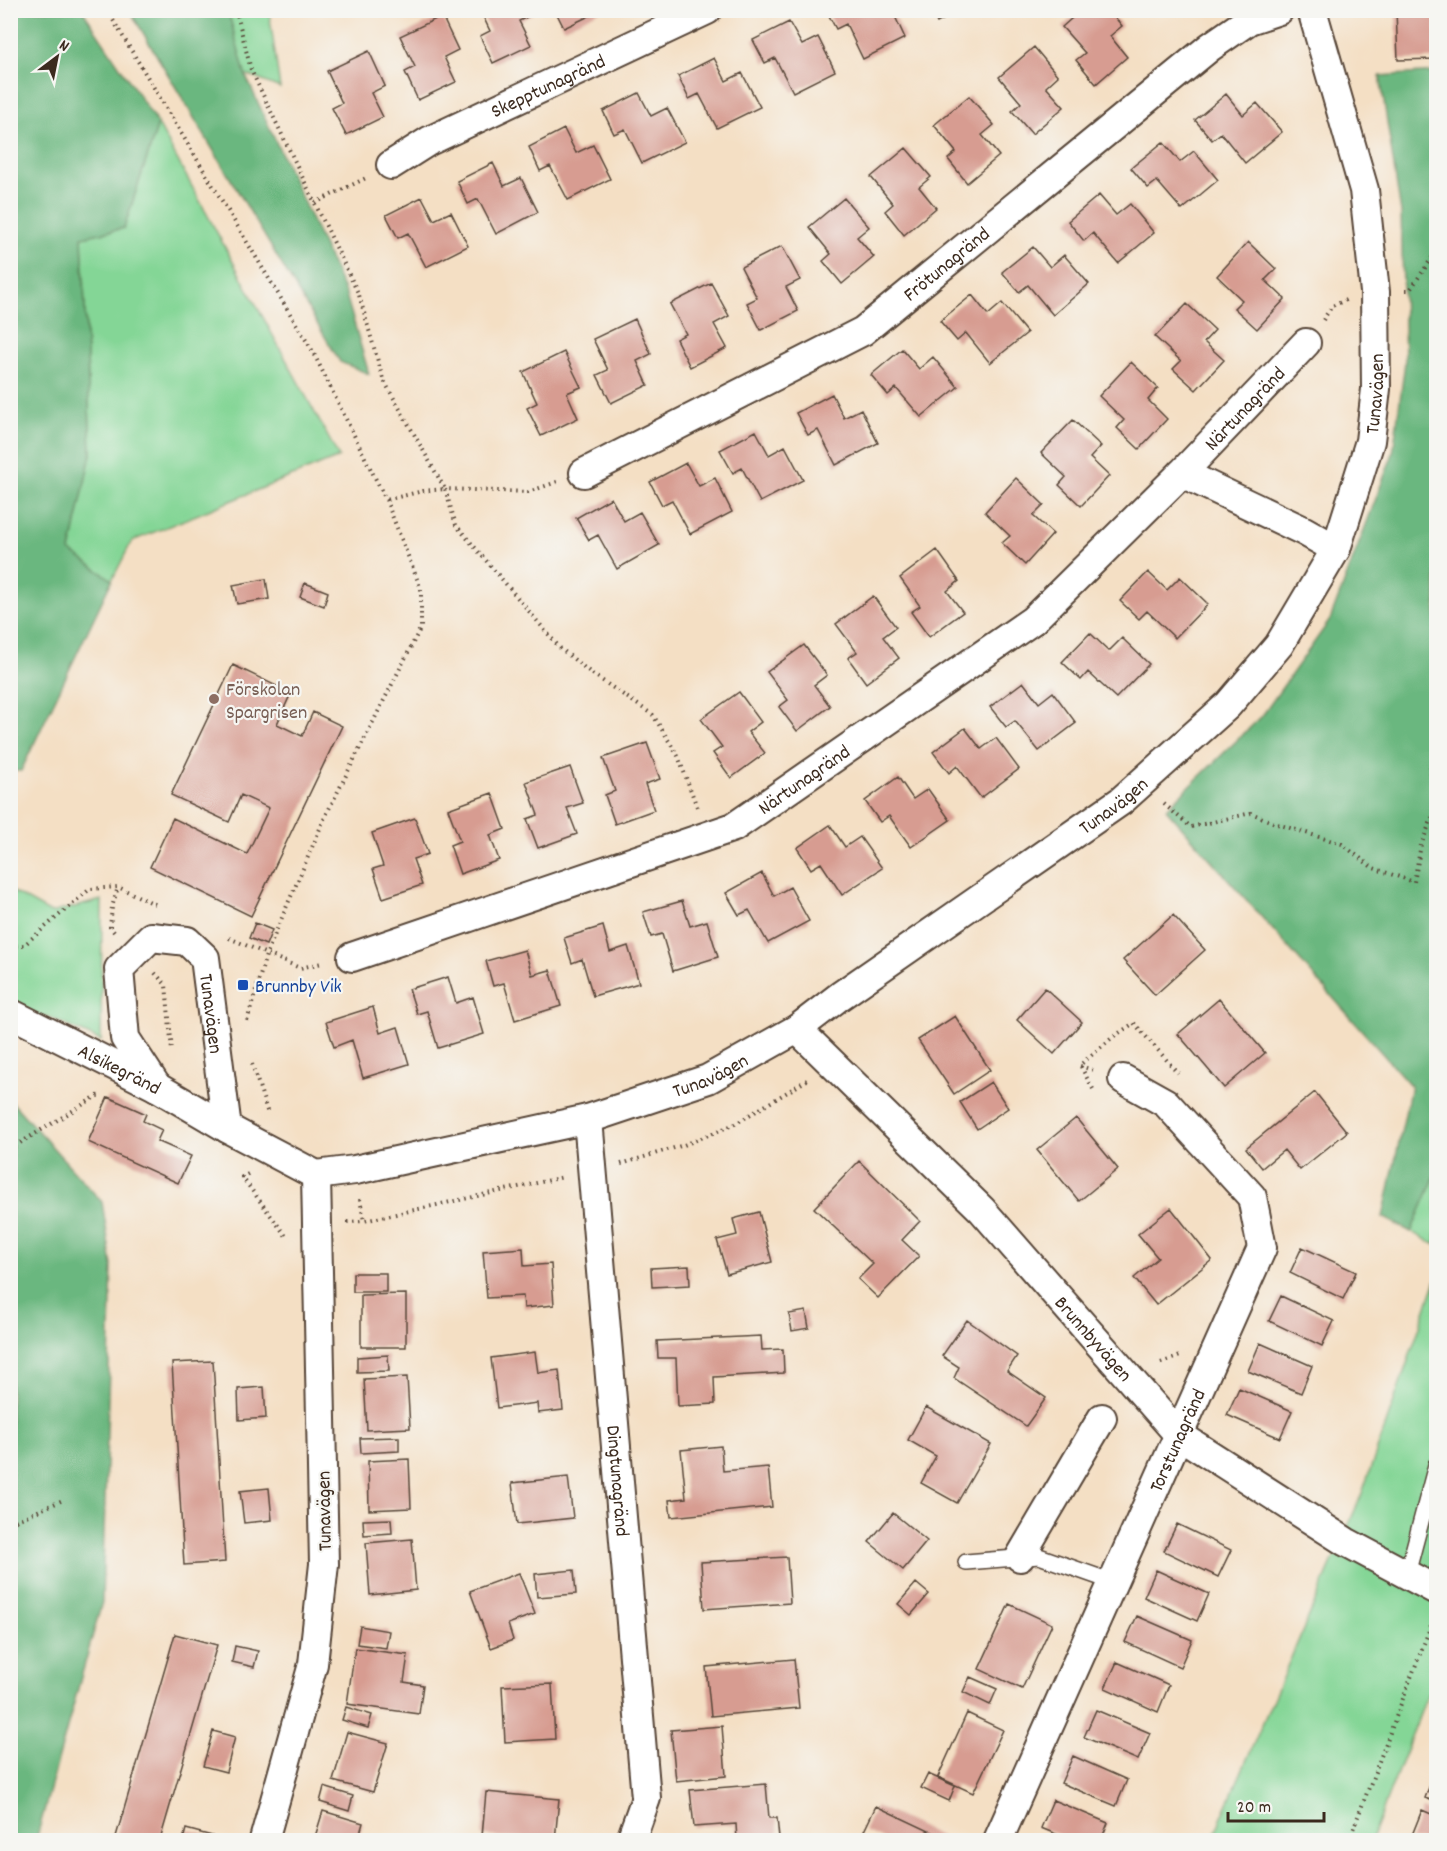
<svg xmlns="http://www.w3.org/2000/svg" width="1447" height="1851" font-family="Dekko,sans-serif">
<style>
.green{fill:#84d696;stroke:#60805a;stroke-width:1.5}
.forest{fill:#6bb77f;stroke:#53704e;stroke-width:1.5}
.building{fill:#d79c91}
.lines{fill:none;stroke-linecap:round;stroke-linejoin:round}
.lane-casing{stroke:#574537;stroke-width:18}
.street-casing{stroke:#574537;stroke-width:32}
.path{stroke:#574537;stroke-width:4;stroke-dasharray:1.5 4.5;stroke-linecap:butt}
.lane{stroke:#fff;stroke-width:15}
.street{stroke:#fff;stroke-width:28}
.education-dot{fill:#8d6e63;stroke:#f6f6f2;stroke-width:2}
.transit-dot{fill:#1a4fb4;stroke:#f6f6f2;stroke-width:2}
.labels{text-anchor:middle;stroke-width:4.5;stroke-linejoin:round;paint-order:stroke}
.street-label{font-size:20px;fill:#3b2a1e;stroke:#f6f6f2}
.education-label{font-size:20px;fill:#785e54;stroke:#f6f6f2;text-anchor:start}
.transit-label{font-size:20px;fill:#164399;stroke:#f6f6f2;text-anchor:start}
</style>
<rect width="100%" height="100%" fill="#f6f6f2"/>
<filter id="ink" filterUnits="userSpaceOnUse"><feTurbulence type="fractalNoise" baseFrequency=".0167" numOctaves="2"/><feDisplacementMap in="SourceGraphic" scale="12" xChannelSelector="R" yChannelSelector="G"/><feConvolveMatrix kernelMatrix="1 2 1 2 8 2 1 2 1" color-interpolation-filters="sRGB"/></filter>
<filter id="wash" filterUnits="userSpaceOnUse"><feTurbulence type="fractalNoise" baseFrequency=".008" numOctaves="4" result="noise"/><feDisplacementMap in="SourceGraphic" scale="24" xChannelSelector="R" yChannelSelector="G"/><feGaussianBlur stdDeviation="1.35" result="paint"/><feColorMatrix in="noise" values="0 0 0 0 0 0 0 0 0 0 0 0 0 0 0 0 0 1.4 0 .05"/><feComposite in="paint" operator="in"/></filter>
<g filter="url(#wash)">
<rect width="100%" height="100%" fill="#f4dfc4"/>
<path class="green" d="M228,11H269L280,88L245,74Z
M158,124L339,457L132,541L112,580L70,551L91,454L82,237L124,228Z
M10,890L51,913L102,900L101,1041L47,1016L11,1027Z
M1436,1173V1245L1411,1232Z
M1436,1280V1673L1371,1840H1212L1361,1496Z"/>
<path class="forest" d="M11,10L83,11L158,124L124,228L82,237L91,454L70,551L112,580L21,771H10Z
M130,11H228L245,74L346,295L369,374L340,362Z
M1436,72V1173L1411,1232L1383,1217L1411,1086L1166,809L1262,716L1330,620L1393,453L1405,362L1401,213L1380,76Z
M11,1101L102,1202L112,1265L102,1602L36,1840H10Z"/>
<g id="blocks">
<path class="building" d="M480,10H532L533,14L519,21L531,45L493,63L480,36L490,31Z
M555,10H602L564,28Z
M826,10H892L905,38L863,59L846,24L836,29Z
M931,10H961L937,23Z
M1081,10H1109L1122,26L1110,36L1127,57L1096,84L1076,60L1085,53L1062,27Z
M1396,10H1436V59L1398,60Z
M442,16L458,50L444,57L456,82L418,100L405,72L415,67L400,36Z
M789,22L802,45L818,37L835,71L793,92L775,58L765,63L753,40Z
M1034,47L1058,76L1046,87L1064,107L1032,134L1012,111L1021,103L999,77Z
M369,51L385,86L371,93L383,117L346,135L332,108L342,103L327,71Z
M714,58L726,81L742,73L760,107L717,128L699,94L689,99L678,76Z
M639,93L651,116L667,108L685,142L642,163L625,129L614,134L603,111Z
M1226,94L1243,115L1257,103L1282,132L1245,163L1221,133L1212,140L1195,120Z
M969,96L994,125L982,135L999,156L967,183L948,159L956,152L934,125Z
M564,129L576,153L593,145L610,179L568,200L550,166L540,171L529,147Z
M1163,142L1180,162L1194,151L1218,180L1182,210L1157,181L1148,188L1131,168Z
M906,148L931,177L919,187L936,208L904,235L885,211L893,204L871,177Z
M493,163L504,186L521,178L538,212L496,234L478,199L468,204L457,181Z
M1099,195L1116,215L1130,204L1154,233L1118,263L1093,233L1084,241L1068,221Z
M422,197L434,220L451,212L468,246L426,267L408,233L398,238L386,215Z
M844,198L869,227L857,237L874,257L842,284L823,261L831,254L809,227Z
M1248,242L1276,269L1265,280L1285,299L1257,329L1234,308L1242,300L1217,276Z
M782,246L800,280L786,287L798,311L761,330L747,303L757,298L741,267Z
M1033,247L1050,267L1064,255L1089,284L1053,315L1028,285L1019,292L1002,272Z
M711,283L729,316L714,324L727,348L690,367L676,339L686,334L670,304Z
M972,295L988,315L1002,303L1027,333L990,363L966,333L957,341L940,321Z
M1187,304L1215,330L1204,342L1224,360L1196,390L1173,369L1181,361L1155,337Z
M635,319L651,354L637,361L648,385L611,403L597,375L608,370L593,339Z
M902,349L919,369L933,357L958,387L921,417L896,388L888,395L871,375Z
M564,352L581,387L567,393L578,418L541,436L527,408L537,403L523,372Z
M1131,362L1158,388L1148,400L1167,419L1139,449L1117,428L1124,420L1099,396Z
M832,394L844,418L861,409L878,443L836,465L818,430L808,435L796,413Z
M1073,420L1101,446L1090,458L1109,476L1081,506L1059,485L1066,477L1041,453Z
M756,431L769,455L785,446L803,480L760,502L742,468L733,473L720,450Z
M686,463L699,486L715,478L732,512L690,534L672,500L662,505L650,482Z
M1016,478L1044,505L1033,516L1053,534L1025,565L1002,543L1010,536L985,512Z
M611,498L624,521L640,512L659,545L617,569L598,535L589,540L576,518Z
M937,550L959,581L947,591L963,612L929,637L911,612L920,606L900,578Z
M1148,572L1167,590L1180,577L1208,604L1175,638L1147,611L1139,619L1120,601Z
M266,579L269,599L237,604L233,585Z
M305,583L328,592L324,606L300,597Z
M873,596L896,627L883,637L899,658L866,683L848,658L857,652L836,624Z
M1090,633L1109,651L1122,638L1149,664L1116,698L1088,672L1081,680L1062,662Z
M804,645L827,675L814,685L830,706L797,731L779,707L788,700L767,672Z
M233,665L291,693L277,724L302,736L313,712L342,726L251,916L150,867L173,818L247,854L269,808L241,795L229,822L171,795Z
M1023,682L1039,703L1053,692L1076,723L1039,751L1015,721L1006,727L990,707Z
M739,692L761,722L748,732L765,753L731,778L713,753L722,747L701,719Z
M965,728L981,749L996,738L1019,769L981,798L957,766L949,773L933,752Z
M647,743L660,779L645,784L654,810L615,824L605,795L615,791L603,758Z
M570,767L583,803L567,808L577,834L538,848L527,819L538,815L526,782Z
M898,777L913,799L928,789L950,820L911,847L889,816L880,822L865,801Z
M492,793L505,829L490,835L499,860L460,874L450,845L460,841L448,809Z
M415,818L428,854L413,859L422,885L383,898L373,869L383,866L372,833Z
M830,825L845,847L860,837L882,868L842,895L821,863L811,869L797,848Z
M762,873L774,896L790,887L809,921L768,943L749,910L739,915L726,893Z
M682,901L690,926L707,921L718,957L673,971L662,934L651,937L643,912Z
M1173,915L1205,950L1155,995L1123,960Z
M255,923L272,930L266,945L249,938Z
M603,926L610,952L628,946L639,983L593,996L582,959L572,963L564,938Z
M525,950L532,975L550,970L561,1006L515,1020L504,983L493,986L486,961Z
M448,977L456,1003L473,997L484,1034L438,1048L427,1011L417,1014L409,989Z
M1045,988L1082,1022L1054,1054L1017,1020Z
M1219,999L1265,1053L1224,1088L1178,1034Z
M373,1007L380,1033L398,1027L409,1064L363,1078L352,1040L334,1047L326,1022Z
M955,1016L990,1070L954,1094L918,1040Z
M991,1082L1008,1108L977,1129L960,1102Z
M1315,1092L1347,1132L1300,1170L1284,1150L1262,1168L1246,1148Z
M108,1097L146,1114L143,1121L162,1130L157,1141L191,1156L178,1183L88,1142Z
M1076,1118L1118,1169L1079,1201L1037,1150Z
M859,1161L920,1221L902,1240L919,1256L878,1298L858,1279L873,1264L814,1208Z
M1171,1208L1212,1260L1156,1305L1134,1278L1158,1258L1138,1234Z
M759,1212L772,1262L727,1274L717,1240L737,1235L733,1219Z
M1302,1247L1356,1272L1343,1299L1290,1273Z
M523,1248L524,1266L551,1264L554,1305L524,1308L523,1296L487,1298L483,1251Z
M689,1266L690,1285L652,1287L651,1268Z
M353,1273H386V1292H353Z
M406,1294V1347H361V1295Z
M1281,1296L1334,1321L1322,1346L1269,1321Z
M806,1311L809,1328L792,1331L789,1314Z
M967,1320L1017,1356L1007,1371L1046,1398L1026,1426L954,1378L959,1367L942,1356Z
M761,1336L762,1350L783,1349L784,1373L714,1377L715,1404L678,1406L676,1358H658L657,1341Z
M1260,1343L1312,1366L1301,1393L1248,1371Z
M535,1352L538,1373L559,1370L563,1410L538,1413L537,1403L497,1408L491,1358Z
M388,1355L389,1371L357,1372V1357Z
M213,1361L225,1562L184,1565L172,1363Z
M407,1377L410,1428L367,1430L364,1379Z
M264,1387L266,1418L239,1420L238,1389Z
M1239,1388L1292,1411L1280,1438L1227,1415Z
M926,1407L991,1444L957,1503L921,1483L936,1456L908,1440Z
M399,1437V1451L361,1453L360,1438Z
M721,1446L723,1471L768,1467L772,1507L671,1517L669,1500L686,1498L681,1450Z
M409,1459L411,1508L369,1510L368,1461Z
M568,1477L573,1518L517,1524L512,1483Z
M269,1488L272,1520L244,1523L240,1491Z
M893,1513L927,1541L903,1570L869,1542Z
M391,1519L392,1533L364,1535L363,1520Z
M1177,1524L1231,1550L1218,1577L1164,1551Z
M412,1539L416,1590L370,1595L366,1543Z
M787,1557L790,1603L704,1609L701,1562Z
M574,1570L576,1594L537,1597L535,1574Z
M1156,1570L1209,1594L1197,1621L1144,1597Z
M519,1573L535,1614L508,1624L513,1640L491,1648L470,1591Z
M916,1583L929,1594L911,1615L898,1604Z
M1009,1604L1052,1624L1022,1689L979,1669Z
M1137,1616L1192,1640L1180,1667L1125,1642Z
M360,1626L389,1631L386,1648L357,1644Z
M175,1634L217,1645L160,1840H115Z
M235,1646L258,1651L254,1667L232,1662Z
M355,1648L408,1655L404,1682L423,1685L419,1714L347,1704Z
M794,1659L799,1708L711,1716L706,1667Z
M1117,1662L1169,1685L1158,1712L1105,1688Z
M970,1677L997,1689L990,1705L963,1692Z
M552,1684L555,1739L505,1742L502,1686Z
M346,1707L372,1715L368,1728L342,1720Z
M1096,1710L1150,1733L1138,1760L1084,1737Z
M967,1713L1003,1730L973,1793L938,1777Z
M722,1726L726,1776L676,1781L671,1730Z
M213,1731L235,1737L226,1772L203,1766Z
M347,1732L388,1743L373,1792L333,1781Z
M1073,1756L1127,1780L1116,1806L1061,1783Z
M1436,1769V1802L1425,1798Z
M928,1774L955,1786L949,1801L921,1788Z
M766,1784L769,1818H777L779,1838L737,1840L736,1824L694,1827L690,1790Z
M324,1787L353,1796L349,1811L320,1802Z
M486,1792L559,1799L555,1840L482,1836Z
M1053,1800L1108,1823L1101,1840H1071L1041,1828Z
M876,1806L944,1838L943,1840H885L864,1831Z
M1422,1810L1436,1816V1840H1410Z
M323,1811L363,1823L358,1840H314Z
M186,1829L212,1836L210,1840H183Z"/>
</g>
</g>
<g filter="url(#ink)">
<use href="#blocks" fill-opacity="0" stroke="#574537" stroke-width="1.5"/>
<g class="lines">
<g class="lane-casing">
<path id="lane" d="M966,1562L1039,1556L1113,1582
M1407,1574L1436,1465"/>
</g>
<g class="street-casing">
<g id="street">
<path id="s1" d="M391,165L429,141L707,10"/>
<path id="s2" d="M584,473L863,331L1210,47L1249,20L1279,10"/>
<path id="s3" d="M1182,473L1306,343"/>
<path id="s4" d="M352,957L734,827L1033,620L1182,473L1304,531L1336,549"/>
<path id="s5" d="M10,1013L157,1087L227,1128L316,1175L355,1170L588,1119L708,1079L797,1029L840,996L1121,801L1228,705L1279,645L1336,549L1370,441L1376,389L1375,292L1364,190L1312,10"/>
<path id="s6" d="M797,1029L982,1210L1179,1435L1346,1542L1436,1590"/>
<path id="s7" d="M157,1087L125,1038L119,969L151,937L187,941L205,958L227,1128"/>
<path id="s8" d="M588,1119L646,1798L631,1840"/>
<path d="M1020,1557L1102,1418"/>
<path d="M264,1840L313,1664L324,1564L316,1175"/>
<path id="s9" d="M998,1840L1262,1248L1252,1197L1166,1103L1123,1079"/>
</g>
</g>
<path class="path" d="M107,10L312,350L386,500L421,589V627L325,817L266,955L246,1025
M236,10L251,70L359,295L383,379L445,489L423,491L386,500
M315,203L366,178
M1406,290H1410L1436,252
M1323,320L1332,306L1346,300
M557,482L528,492L445,489L456,525L560,648L591,673L653,715L678,756L697,807
M1436,750L1430,770L1436,801
M1164,804L1191,827L1251,813L1277,824L1342,844L1373,868L1414,882L1421,845L1436,808
M114,932L110,927L112,907L118,887
M229,938L300,968L322,963
M10,946L24,945L90,889L118,887L159,906
M155,973L166,985L172,1051
M252,1064L268,1114
M1080,1066L1096,1071
M1093,1089L1080,1065L1113,1037L1134,1023L1178,1073
M10,1149L97,1096L103,1095
M621,1164L684,1145L735,1124L807,1080
M248,1174L242,1177L286,1236
M360,1199L364,1221L564,1177
M347,1222L364,1221
M1161,1363L1180,1356
M10,1523L63,1500
M1349,1840L1433,1620"/>
<use href="#lane" class="lane"/>
<use href="#street" class="street"/>
</g>
</g>
<circle class="education-dot" cx="214" cy="699" r="6"/>
<rect class="transit-dot" x="237" y="979" width="12" height="12" rx="3"/>
<g class="labels">
<g class="street-label">
<text dy="7" stroke="none"><textPath href="#s1" startOffset="176">Skepptunagränd</textPath></text>
<text dy="7" stroke="none"><textPath href="#s2" startOffset="420">Frötunagränd</textPath></text>
<text dy="7" stroke="none"><textPath href="#s5" startOffset="1744">Tunavägen</textPath></text>
<text dy="7" stroke="none"><textPath href="#s3" startOffset="90">Närtunagränd</textPath></text>
<text dy="7" stroke="none"><textPath href="#s4" startOffset="488">Närtunagränd</textPath></text>
<text dy="7" stroke="none"><textPath href="#s5" startOffset="1240">Tunavägen</textPath></text>
<text dy="7" stroke="none"><textPath href="#s7" startOffset="290">Tunavägen</textPath></text>
<text dy="7" stroke="none"><textPath href="#s5" startOffset="123">Alsikegränd</textPath></text>
<text dy="7" stroke="none"><textPath href="#s5" startOffset="754">Tunavägen</textPath></text>
<text dy="7" stroke="none"><textPath href="#s6" startOffset="429">Brunnbyvägen</textPath></text>
<text dy="7" stroke="none"><textPath href="#s9" startOffset="438">Torstunagränd</textPath></text>
<text dy="7" stroke="none"><textPath href="#s8" startOffset="363">Dingtunagränd</textPath></text>
<text transform="translate(323 1511) rotate(-91)" y="7">Tunavägen</text>
</g>
<g class="education-label">
<text x="226" y="695">Förskolan<tspan x="226" dy="23">Spargrisen</tspan></text>
</g>
<g class="transit-label">
<text x="255" y="992">Brunnby Vik</text>
</g>
</g>
<rect width="1447" height="1851" fill="none" stroke="#f6f6f2" stroke-width="36"/>
<g transform="translate(57 57) rotate(32)" stroke="#f6f6f2" stroke-width="4.5" paint-order="stroke">
<path d="M0-4.5L10 22L0 15L-10 22Z" fill="#3b2a1e"/>
<text y="-9" font-size="16" font-weight="bold" text-anchor="middle" fill="#3b2a1e">N</text>
</g>
<path d="M1228 1812v9h96v-9" fill="none" stroke="#3b2a1e" stroke-width="3"/>
<text x="1237" y="1812" font-size="18" fill="#3b2a1e" stroke="#f6f6f2" stroke-width="4.5" paint-order="stroke">20 m</text>
</svg>
